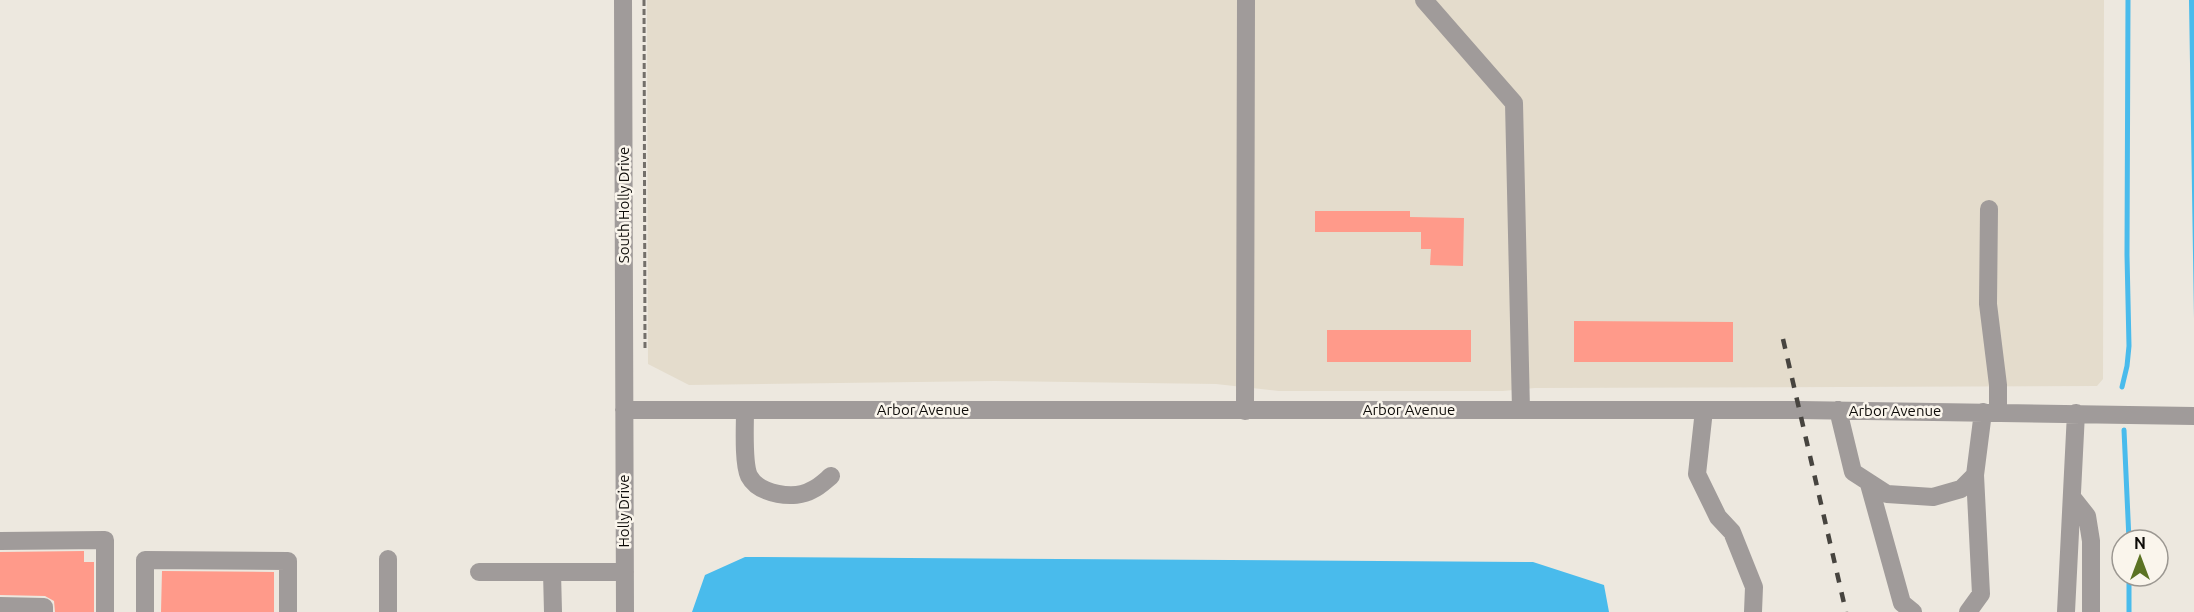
<svg xmlns="http://www.w3.org/2000/svg" width="2194" height="612" font-family="Ubuntu,sans-serif">
<style>
.built{fill:#e4dccc}
.water{fill:#49bbec}
.lines{fill:none;stroke-linecap:round;stroke-linejoin:round}
.stream{stroke:#49bbec;stroke-width:5}
.building{fill:#ff9a8a}
.path{stroke:#736f6a;stroke-width:3;stroke-dasharray:6 3;stroke-linecap:butt}
.minor{stroke:#a09b9a;stroke-width:18}
.rail{stroke:#47443f;stroke-width:4.5;stroke-dasharray:10 10;stroke-linecap:butt}
.labels{text-anchor:middle;stroke-width:5;stroke-linejoin:round;paint-order:stroke}
.street-label{font-size:15px;fill:#0d0b08;stroke:#faf5ec}
</style>
<rect width="100%" height="100%" fill="#ede8df"/>
<path class="built" d="M647,0H2104L2103,379L2097,386L1535,388L1503,391H1279L1216,384L994,381L689,385L648,364Z"/>
<path class="water" d="M2189,0H2194V319V318Z
M745,557L1533,562L1604,585L1609,612H692L705,575Z"/>
<g class="lines">
<path class="stream" d="M2122,387L2127,366L2129,346L2127,255L2128,0
M2124,430L2129,540
M2129,576V612"/>
</g>
<path class="building" d="M1315,211H1410V217L1464,218L1463,266L1430,265L1431,249H1421V232H1315Z
M1574,321L1733,322V362H1574Z
M1327,330H1471V362H1327Z
M84,551V562H94V612H55L54,601L45,596L0,595V552Z
M162,571L274,572V612H161Z"/>
<g class="lines">
<path class="path" d="M644,0L645,350"/>
<path class="minor" d="M623,0L625,612
M1424,0L1514,103L1521,410
M1989,209L1988,304L1998,385V412
M624,410H1799L2194,416
M745,410C745,426 743,463 749,476C759,495 795,500 812,490C819,487 825,481 831,476
M1704,410L1697,474L1718,517L1732,532L1754,587L1753,612
M1838,410L1853,472L1887,494L1933,497L1961,489L1975,475L1983,412
M1245,411L1246,0
M1869,484L1902,603L1913,612
M2072,497L2087,516L2091,541V612
M0,541L105,540V612
M479,572H625
M552,572L553,612
M0,606L44,607V612
M145,612V560L288,561V612
M388,612V559
M1968,612L1981,594L1975,475
M2066,612L2076,413"/>
<path class="rail" d="M1783,339L1846,612"/>
</g>
<g class="labels">
<g class="street-label">
<text transform="translate(624 205) rotate(-90)" y="5">South Holly Drive</text>
<text x="923" y="415">Arbor Avenue</text>
<text x="1409" y="415">Arbor Avenue</text>
<text x="1895" y="416">Arbor Avenue</text>
<text transform="translate(624 511) rotate(-90)" y="5">Holly Drive</text>
</g>
</g>
<g transform="translate(2140 558)"><circle r="28" fill="#faf5ec" stroke="#9b9791" stroke-width="1.5"/>
<path d="M0-4.5L10 22L0 15L-10 22Z" fill="#5b7223"/>
<text y="-9" font-size="16" font-weight="bold" text-anchor="middle" fill="#0d0b08">N</text>
</g>
</svg>
